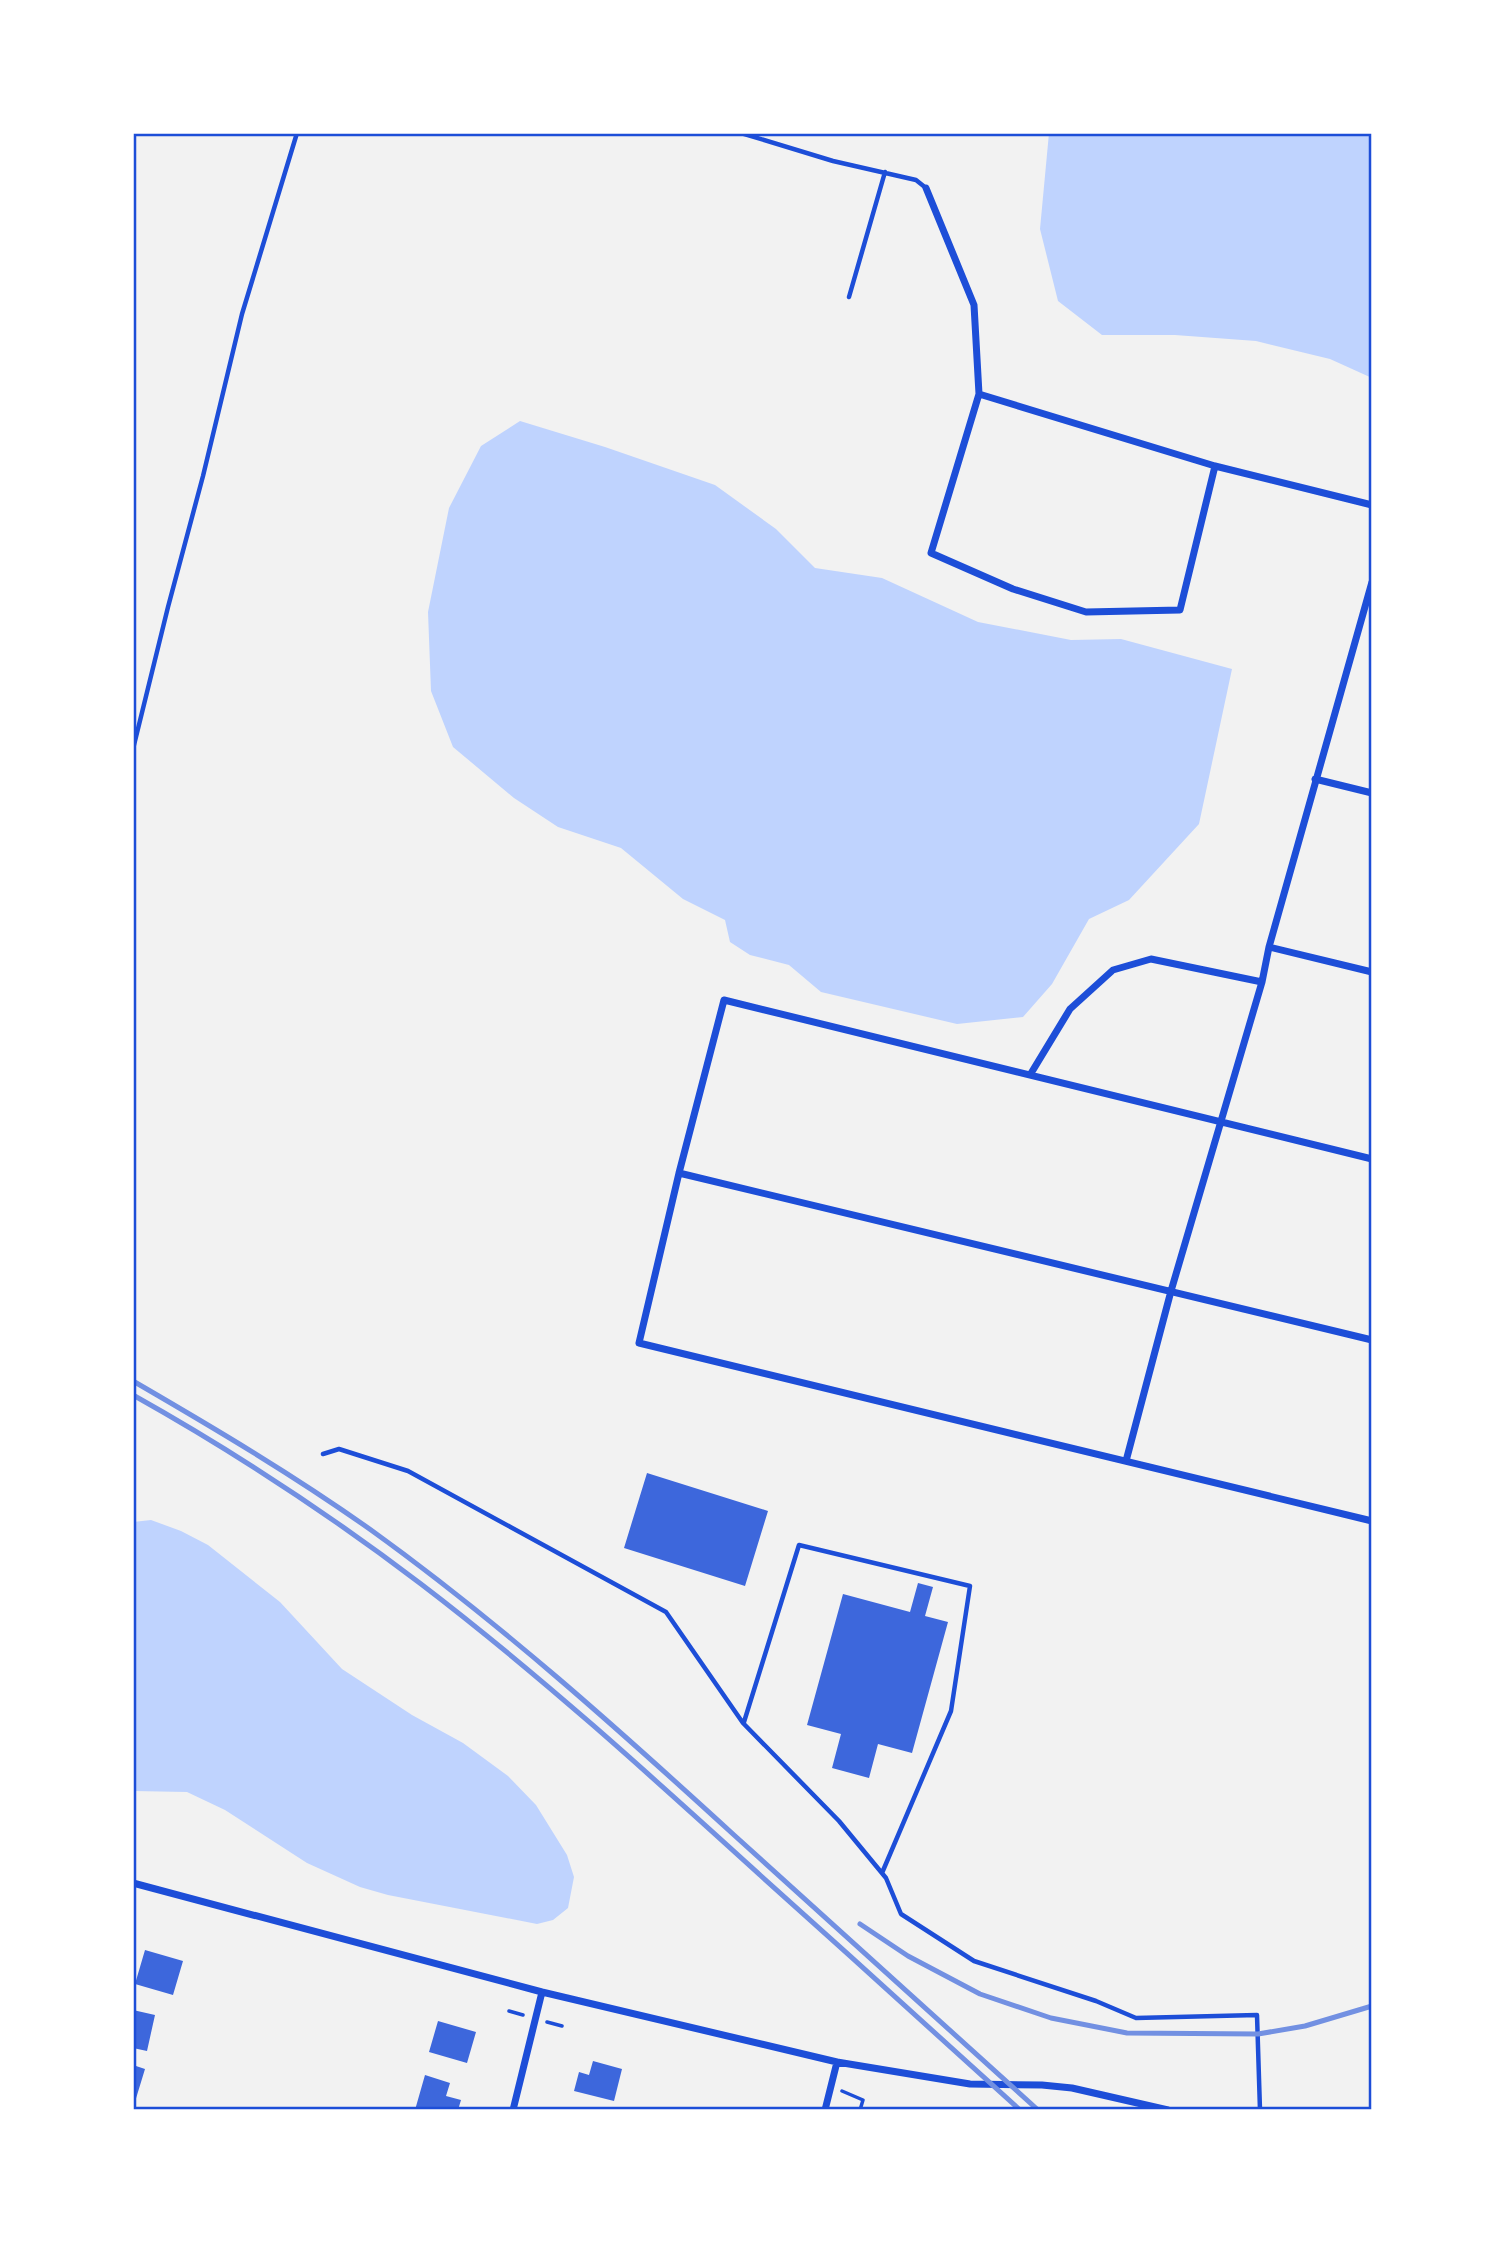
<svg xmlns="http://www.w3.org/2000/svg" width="1505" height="2243" font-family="Jost,sans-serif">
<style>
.water{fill:#bfd3fe}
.building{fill:#3d67dc}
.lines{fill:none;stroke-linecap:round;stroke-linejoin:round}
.path{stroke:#1d4ed8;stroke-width:3.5}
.service{stroke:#1d4ed8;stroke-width:4.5}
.minor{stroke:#1d4ed8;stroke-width:7}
.rail{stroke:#7290e2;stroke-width:5}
.neatline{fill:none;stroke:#1d4ed8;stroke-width:2.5}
</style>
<rect width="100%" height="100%" fill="#f2f2f2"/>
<path class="water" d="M1049,133H1372V378L1330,359L1256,341L1175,335H1102L1058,301L1040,229Z
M520,421L605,447L715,485L776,529L815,568L882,578L978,622L1071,640L1121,639L1232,669L1199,824L1129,900L1089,919L1052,984L1023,1017L957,1024L821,992L789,965L750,955L730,942L725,920L683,899L621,848L558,827L514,798L453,747L431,691L428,612L449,508L481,446Z
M151,1520L181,1531L208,1545L280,1602L342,1669L412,1715L463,1743L508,1776L536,1805L567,1855L574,1877L568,1908L553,1920L537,1924L388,1895L360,1887L307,1863L225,1810L187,1792L133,1791V1522Z"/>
<path class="building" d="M647,1473L768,1511L745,1586L624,1548Z
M918,1583L933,1587L925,1616L948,1622L912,1753L878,1744L869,1778L832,1768L841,1734L807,1725L843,1594L910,1612Z
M145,1950L183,1961L173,1995L135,1984Z
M133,2010L155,2015L147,2051L133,2048Z
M438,2021L476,2032L467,2063L429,2052Z
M593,2061L622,2069L614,2101L574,2091L579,2072L589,2075Z
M133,2065L145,2069L134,2105L133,2104Z
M425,2075L450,2083L446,2096L461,2100L458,2110H415Z"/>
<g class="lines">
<path class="path" d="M509,2011L523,2015
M547,2022L562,2026
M842,2091L863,2100L860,2110"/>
<path class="service" d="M741,133L833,161L916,180L926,188
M849,297L885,172
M133,749L168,607L203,476L242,314L297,133
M323,1454L339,1449L408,1471L666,1612L743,1723L839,1821L886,1878L901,1914L974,1961L1096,2001L1136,2018L1257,2015L1260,2110
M744,1722L799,1545L970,1586L951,1711L882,1873"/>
<path class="minor" d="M926,188L974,305L979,394L931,553L1013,589L1086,612L1180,610L1215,466
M979,394L1215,466L1372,505
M1315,779L1372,793
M1269,947L1372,972
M1030,1075L1070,1009L1113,970L1151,959L1262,982
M1372,1159L724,1000L679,1173L639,1343L1372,1521
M679,1173L1372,1340
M1126,1461L1171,1291L1262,982L1269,947L1372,582
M133,1883L542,1992L837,2062L970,2084L1042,2085L1072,2088L1168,2110
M513,2110L542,1992
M825,2110L837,2062"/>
<path class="rail" d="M133,1381C214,1428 295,1476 371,1530C500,1623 617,1728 734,1835C836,1926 937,2018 1038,2110
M133,1395C233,1451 329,1514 421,1584C539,1674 650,1775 760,1875C847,1953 933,2031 1020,2110
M860,1924L908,1956L980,1994L1051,2018L1127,2033L1258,2034L1305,2026L1372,2006"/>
</g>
<rect width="1505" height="2243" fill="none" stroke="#ffffff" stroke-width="270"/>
<rect x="135" y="135" width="1235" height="1973" class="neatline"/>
</svg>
